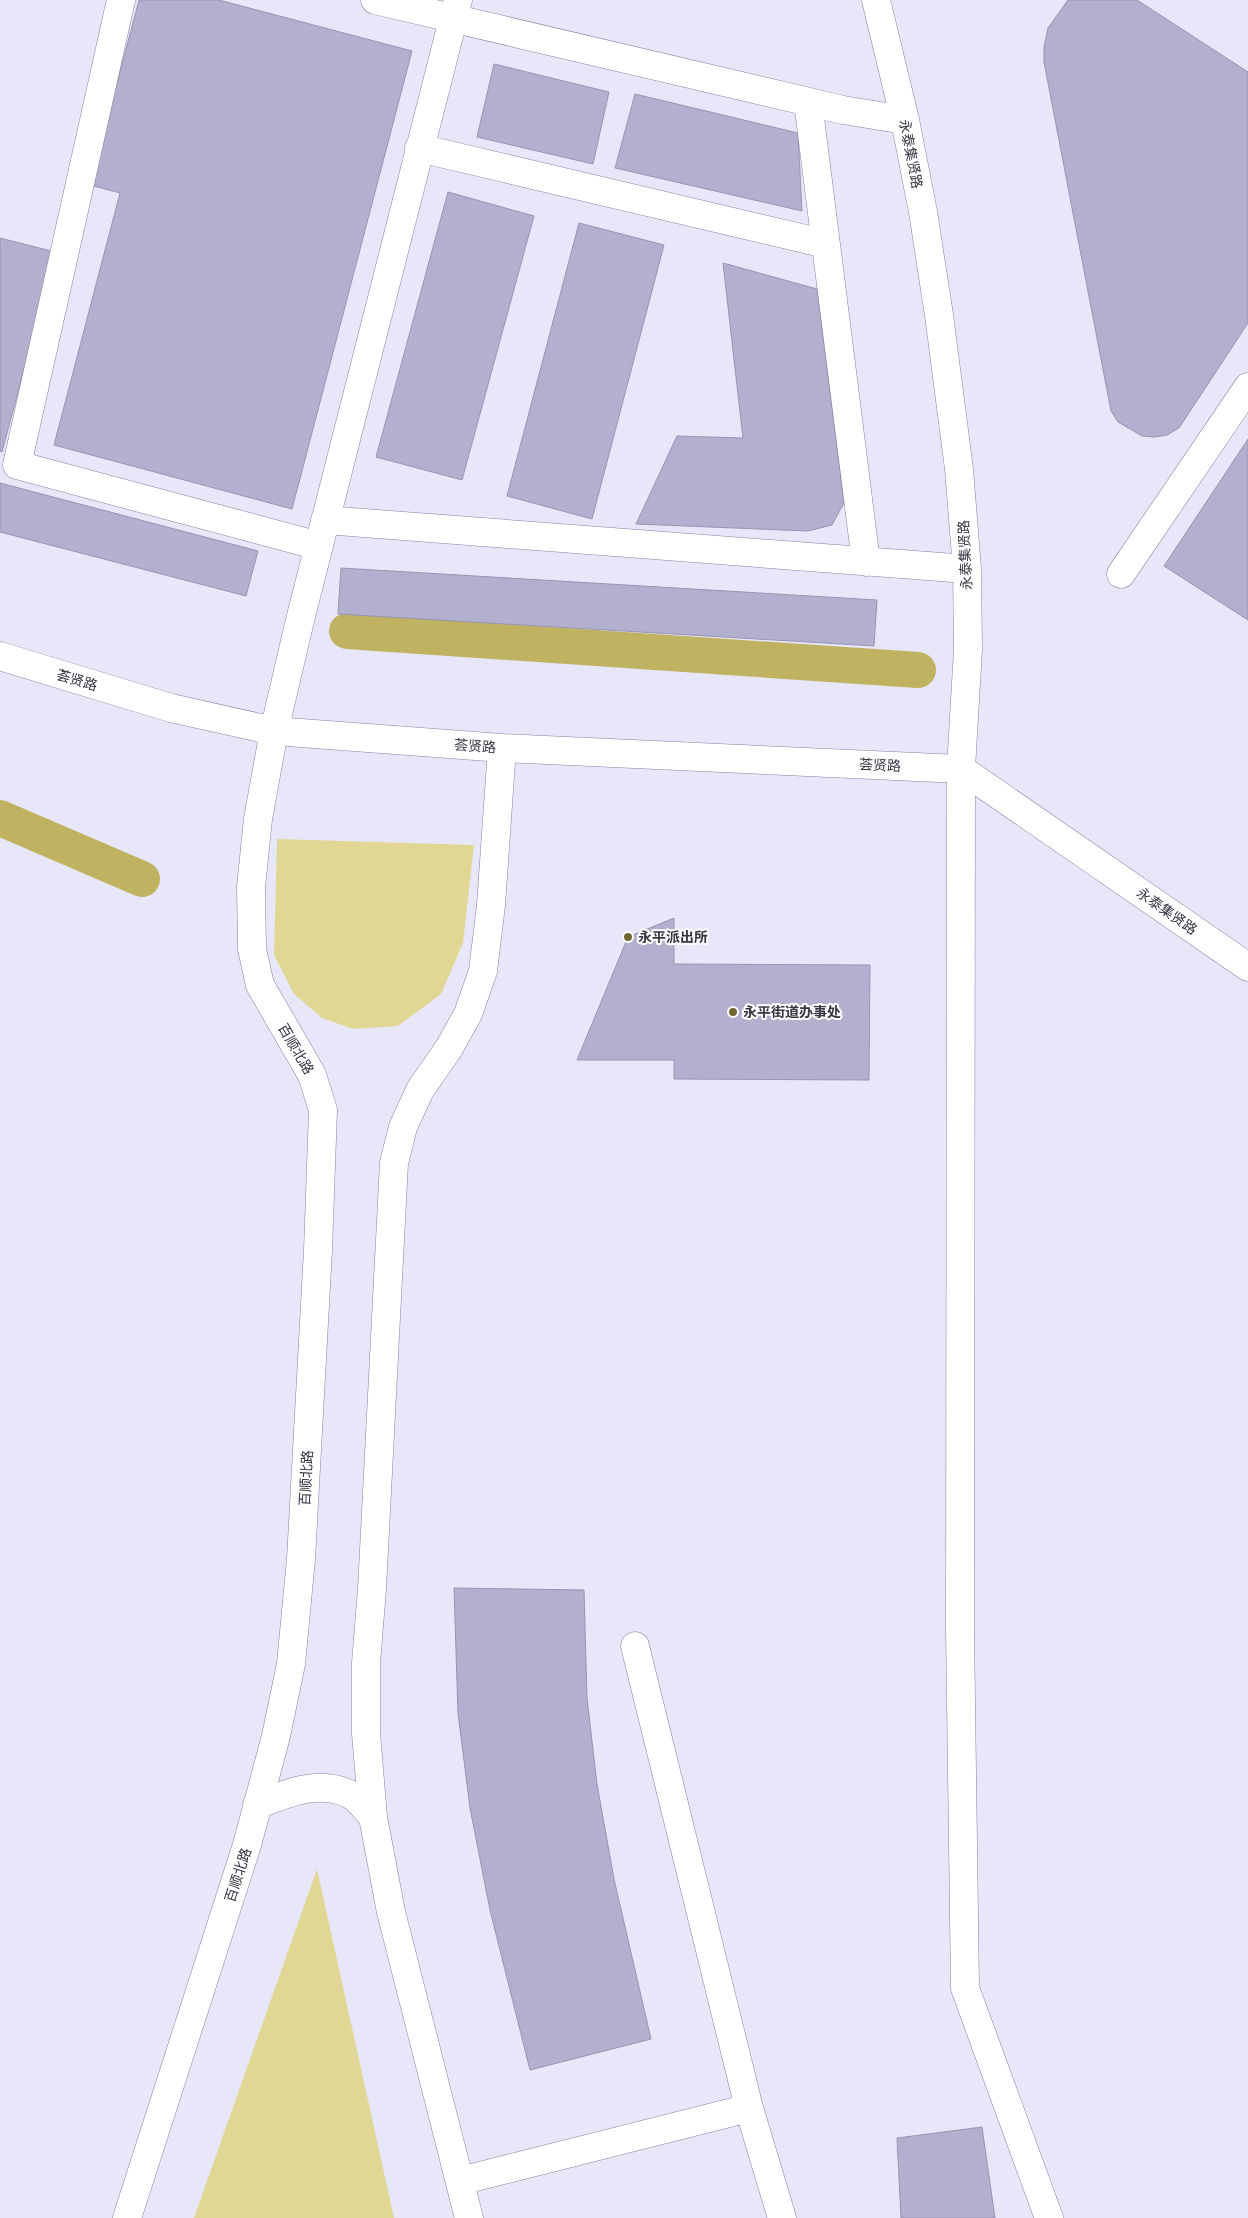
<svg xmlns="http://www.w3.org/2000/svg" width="1248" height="2218" font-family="'PT Sans Narrow','Noto Sans SC',sans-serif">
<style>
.green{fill:#e1d795}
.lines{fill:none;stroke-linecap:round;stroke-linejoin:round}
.canal{stroke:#bfb362;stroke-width:36}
.building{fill:#b2b0ce;stroke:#9794b1}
.minor-casing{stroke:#85829f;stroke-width:29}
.minor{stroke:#fff;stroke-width:28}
.poi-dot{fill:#6f6633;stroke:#fff;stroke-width:2}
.labels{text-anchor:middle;stroke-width:4;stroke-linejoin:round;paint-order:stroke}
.street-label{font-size:14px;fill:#353441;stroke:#fff}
.poi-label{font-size:14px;font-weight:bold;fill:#353441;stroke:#fff;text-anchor:start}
</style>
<rect width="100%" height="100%" fill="#e8e7fa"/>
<path class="green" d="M277,839L474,845L463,943L441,994L398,1026L353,1029L322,1018L294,994L274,955Z
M317,1869L394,2218H194Z"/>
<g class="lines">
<path class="canal" d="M347,631L918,670
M0,818L142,879"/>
</g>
<path class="building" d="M139,0H219L412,51L292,509L54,445L120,193L90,185Z
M1068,0H1137L1248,72V323L1179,428L1167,435L1155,437L1142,436L1118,422L1111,411L1044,62V47L1048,28Z
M494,64L609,92L593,164L477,137Z
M635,94L798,133L802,211L615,168Z
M448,192L534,216L462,480L376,457Z
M579,223L664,245L592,519L507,496Z
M0,238L55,252L2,452L0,451Z
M723,263L817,289L844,503L832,525L808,531L636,524L677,436L743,438Z
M1248,439V620L1164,566Z
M0,483L258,551L246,596L0,532Z
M341,568L877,600L874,646L338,614Z
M674,918V964L870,965L869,1080L674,1079V1060H577L628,937Z
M454,1588L584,1590L587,1698L597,1784L614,1879L651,2039L530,2070L490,1910L470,1808L458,1713Z
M982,2127L995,2218H901L897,2138Z"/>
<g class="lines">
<g class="minor-casing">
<path id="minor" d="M121,0L17,465L319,546
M375,0L843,110L905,120
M876,0L905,120L923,212L939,315L959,469L967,569L968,649L961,769L960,1629L965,1988L1049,2218
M808,102L866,562
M419,148L826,244
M325,520L967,569
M1121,574L1248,387
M0,656L171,708L274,731L502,748L961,769
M961,769L1248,967
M635,1646L749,2108L782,2218
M257,1805C287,1793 320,1779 351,1795C359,1799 366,1810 373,1817
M460,2181L749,2108
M127,2218L247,1845L276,1736L291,1664L301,1559L318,1250L323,1110L312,1075L260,985L252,949L251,887L258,819L274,731L301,616L458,0
M469,2218L391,1912L373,1817L366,1733V1663L372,1589L394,1163L403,1127L420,1090L449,1048L468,1014L483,971L491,905L502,748"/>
</g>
<use href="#minor" class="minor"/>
</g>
<g class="poi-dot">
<circle cx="628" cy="937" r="5"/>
<circle cx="733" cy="1012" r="5"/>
</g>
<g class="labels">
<g class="street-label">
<text transform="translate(911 154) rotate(79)" y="5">永泰集贤路</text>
<text transform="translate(965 555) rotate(-93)" y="5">永泰集贤路</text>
<text transform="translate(77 680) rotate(17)" y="5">荟贤路</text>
<text transform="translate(475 746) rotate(4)" y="5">荟贤路</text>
<text transform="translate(880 765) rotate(3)" y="5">荟贤路</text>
<text transform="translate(1167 911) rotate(35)" y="5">永泰集贤路</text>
<text transform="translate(296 1049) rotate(60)" y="5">百顺北路</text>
<text transform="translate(306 1478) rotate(-87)" y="5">百顺北路</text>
<text transform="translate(238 1875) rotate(-72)" y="5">百顺北路</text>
</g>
<g class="poi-label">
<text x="638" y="942">永平派出所</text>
<text x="743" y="1017">永平街道办事处</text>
</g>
</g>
</svg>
